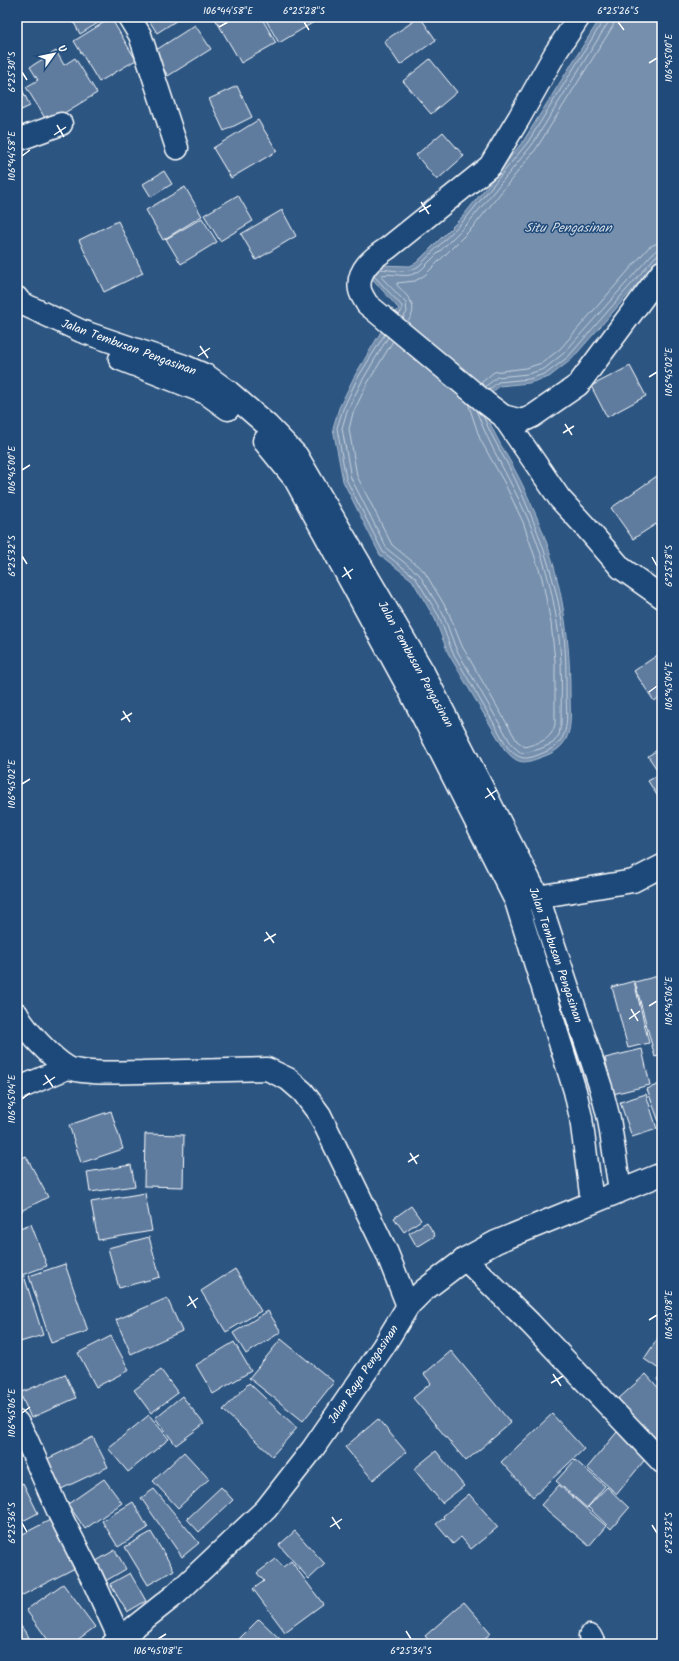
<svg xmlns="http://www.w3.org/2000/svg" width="679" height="1661" font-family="Kalam,sans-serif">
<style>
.water{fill:#748fad;stroke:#acbcce}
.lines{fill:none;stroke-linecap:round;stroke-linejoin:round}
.shore{stroke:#c7d2de;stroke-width:1}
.building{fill:#5e7c9f;stroke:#fff}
.street-casing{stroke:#fff;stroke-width:25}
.secondary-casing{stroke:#fff;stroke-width:25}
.street{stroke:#1f4a7a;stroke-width:22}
.secondary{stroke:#1f4a7a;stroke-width:22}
.ticks{fill:none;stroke:#fff;stroke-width:1.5}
.labels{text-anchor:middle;stroke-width:3;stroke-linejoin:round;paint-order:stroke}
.street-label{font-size:12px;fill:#fff;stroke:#1f4a7a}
.water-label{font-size:13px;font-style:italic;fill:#d5dde6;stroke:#1f4a7a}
.neatline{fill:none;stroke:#fff;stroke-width:1.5}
.ticks-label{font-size:10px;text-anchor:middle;fill:#fff}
</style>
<rect width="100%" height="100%" fill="#2c5582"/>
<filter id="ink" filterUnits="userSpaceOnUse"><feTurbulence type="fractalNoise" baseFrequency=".025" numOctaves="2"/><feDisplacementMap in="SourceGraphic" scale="8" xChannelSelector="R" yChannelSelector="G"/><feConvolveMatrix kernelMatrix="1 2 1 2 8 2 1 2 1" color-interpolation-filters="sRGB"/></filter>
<g filter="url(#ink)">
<path class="water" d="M601,17H662V256L571,360L549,377L529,383L499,386L483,403C486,413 490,424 495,434C502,448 511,462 518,476C525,489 530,502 536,515C560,571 570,631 570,692C570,722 576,746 542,757C523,764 519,765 505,750L448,653L435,619L412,580L380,555L343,481L333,428L339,408L354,377L388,320L399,309L369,275L379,265L410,266L416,263L463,216L524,140Z"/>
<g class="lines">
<path class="shore" d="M380,269C393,270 407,274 419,266L466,218L528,142L603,21L604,17
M374,276L402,306V310L399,315
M403,318L407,312L406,303L382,278V275C397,272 407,281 422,269L469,222L532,145L608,23L609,17
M407,322C421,307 407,296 397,285V283L415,281L425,275L474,226L536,149L613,26L615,17
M385,334L357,379L343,409L337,428L346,479L383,552L415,577L439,616L452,651L508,748C521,761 526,760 543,753C573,741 566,718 566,691C566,668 566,644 562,622C554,573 537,526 516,481C506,459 492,439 483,416
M388,337L362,381L347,411L342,428L351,478L387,549L419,574L443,614L456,649L512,745L520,752L524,753L540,749L553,743L559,735L561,724C561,703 562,682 561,661C558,612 547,564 528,519C512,482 490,448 476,410
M393,341L367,384L353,413L349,429L357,476L392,545L424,571L448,611L462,646L517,741L525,747C540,742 551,741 555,724V661L551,623L542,578L523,522L505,484L480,439L468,403
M481,383L494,372L526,368L542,363L560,349L649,247L655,244L662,243
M485,387L497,377L528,374L544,369L564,353L652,254L657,250L662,249
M489,390L498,382L529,379L547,373L568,357L655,257L659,254H662"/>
</g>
<path class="building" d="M71,17H108L80,34Z
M147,17H182L157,33Z
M214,17H261L276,43L241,63Z
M264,17H311L314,22L279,43Z
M420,17L436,40L400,65L384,41Z
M111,18L136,60L99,82L74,41Z
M195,25L211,49L168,76L153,52Z
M56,51L64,65L75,58L97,93L48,123L26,87L38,80L30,67Z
M430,59L457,92L431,114L403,81Z
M17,79L30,106L17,112Z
M237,86L252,117L224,131L209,99Z
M258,120L277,151L231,178L213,148Z
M443,132L464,156L437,180L416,155Z
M164,171L172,184L151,197L143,184Z
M185,187L202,216L163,240L146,210Z
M238,195L253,221L220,241L204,215Z
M282,210L296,236L256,260L241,234Z
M202,218L217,242L181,264L166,239Z
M118,221L143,273L104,292L79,240Z
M630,366L646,396L607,417L591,386Z
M657,476L662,483V533L656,524L633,539L611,508Z
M662,652V696L654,701L634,671Z
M662,747V803L648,781L660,774L648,756Z
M662,975V1055L655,1057L635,982Z
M634,981L649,1043L628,1048L612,987Z
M642,1049L650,1085L613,1094L605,1058Z
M662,1083V1130L647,1089Z
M646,1094L657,1129L632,1137L620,1102Z
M111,1111L123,1149L81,1163L69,1125Z
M145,1134L184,1135L183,1187L144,1186Z
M26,1156L48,1197L17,1213V1160Z
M131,1165L135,1186L90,1192L87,1172Z
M145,1193L152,1231L98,1240L91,1202Z
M411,1206L421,1220L404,1232L394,1218Z
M427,1222L435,1236L417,1247L409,1233Z
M31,1224L47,1266L22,1275L17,1262V1229Z
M149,1237L160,1277L119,1288L108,1248Z
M65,1264L88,1331L51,1343L29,1276Z
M235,1269L261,1311L226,1332L201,1291Z
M24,1276L43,1335L17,1343V1279Z
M167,1298L182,1331L131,1354L116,1320Z
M268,1311L281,1332L246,1354L233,1333Z
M662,1332V1371L644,1359Z
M111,1336L129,1370L96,1387L78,1353Z
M281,1339L334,1382L303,1421L249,1378Z
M234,1342L251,1371L213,1394L196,1365Z
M451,1351L511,1423L466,1461L413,1398L431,1383L424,1374Z
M161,1370L178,1393L151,1413L134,1390Z
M662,1373V1383L657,1380Z
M65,1374L76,1398L31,1418L20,1393Z
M646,1374L662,1392V1450L617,1400Z
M249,1383L297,1428L272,1456L223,1410Z
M182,1396L204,1424L176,1445L155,1418Z
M552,1414L584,1449L533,1497L501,1462Z
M149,1415L169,1439L128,1472L108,1448Z
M378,1419L406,1452L373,1480L345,1447Z
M617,1432L647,1457L617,1494L587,1468Z
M93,1437L108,1467L59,1490L45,1460Z
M436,1451L464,1486L442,1503L414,1469Z
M184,1452L209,1479L178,1508L153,1481Z
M575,1460L605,1486L587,1508L556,1481Z
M104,1479L122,1503L85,1529L68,1504Z
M23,1483L38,1513L17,1524V1486Z
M559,1485L606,1526L589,1546L541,1505Z
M221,1487L233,1500L199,1532L187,1519Z
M607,1487L629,1508L611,1529L588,1507Z
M154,1489L199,1543L182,1557L141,1498Z
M469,1494L498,1527L471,1549L461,1537L453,1544L436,1524L444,1518L443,1516Z
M133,1502L148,1528L118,1547L102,1521Z
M52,1519L77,1567L17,1598V1537Z
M295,1531L325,1564L309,1579L279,1545Z
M151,1532L174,1570L148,1585L125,1547Z
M115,1550L126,1569L102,1583L91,1564Z
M276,1559L283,1567L291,1561L323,1604L285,1632L253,1589L264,1581L257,1573Z
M130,1573L146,1601L127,1612L110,1584Z
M63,1584L95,1627L72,1644H51L26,1610Z
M464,1602L491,1633L478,1644H432L425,1636Z
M259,1619L283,1642L281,1644H240L237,1641Z
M17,1621L29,1637L20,1644H17Z"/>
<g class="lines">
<g class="street-casing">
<path id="street" d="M129,17L140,35L177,148
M579,17L556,52L519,118L490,166L388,248C374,257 356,270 360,290C361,295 365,300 367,304L486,403L503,416L522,421L533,416L578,385L662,272
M17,140L61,124
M17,298L21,303L81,331L184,366L207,376L229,392L267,425L297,456L422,670L538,897L601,1088L609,1119L620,1190
M120,359L206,393L228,409
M503,416L560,499L584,525L621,568L662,597
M264,441L295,479L408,687L516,901L575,1091L581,1118L592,1202
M525,899L633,881L662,866
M17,1014C24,1029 53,1059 67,1067C81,1075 125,1072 142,1072C184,1071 226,1070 267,1069L288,1079L303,1092L320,1115L387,1253L408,1306
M17,1089L67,1068
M465,1259L530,1323L662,1462
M17,1422L26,1438L59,1513L92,1578L120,1639
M590,1636L594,1644"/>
</g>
<g class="secondary-casing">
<path id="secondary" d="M113,1644L176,1594L266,1509L312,1450L383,1347L408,1306L423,1291L465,1259L496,1242L662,1174"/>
</g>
<use href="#street" class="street"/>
<use href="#secondary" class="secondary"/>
</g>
</g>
<path class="ticks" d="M304,22L309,30M618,22L624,30M219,27L228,22M649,63L657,58M22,72L27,80M57,125L64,137M54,135L66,127M22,156L30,150M421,202L429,214M419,212L431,205M200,346L208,358M198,356L210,348M649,377L657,372M565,424L572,435M563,433L574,426M22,470L30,465M22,556L27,564M652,557L657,566M344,567L351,579M342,577L353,569M649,692L657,686M123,711L130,722M121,720L132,713M22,784L30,779M487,788L495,800M485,798L497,790M266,932L274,943M264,941L276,934M649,1006L657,1001M631,1009L638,1021M629,1019L640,1011M45,1075L53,1087M43,1085L55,1077M22,1099L30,1093M410,1153L417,1164M408,1162L419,1155M189,1296L196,1308M187,1306L198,1298M649,1320L657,1315M553,1374L561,1386M551,1383L563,1376M22,1413L30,1407M332,1517L340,1529M22,1523L27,1532M652,1525L657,1533M330,1527L342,1519M406,1631L411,1639M158,1639L166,1634"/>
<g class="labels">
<g class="street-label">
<text transform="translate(129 347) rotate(20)" y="4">Jalan Tembusan Pengasinan</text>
<text transform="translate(416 664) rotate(61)" y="4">Jalan Tembusan Pengasinan</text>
<text transform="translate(556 955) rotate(71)" y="4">Jalan Tembusan Pengasinan</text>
<text transform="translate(363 1374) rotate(-56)" y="4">Jalan Raya Pengasinan</text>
</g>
<g class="water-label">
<text x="568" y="232">Situ Pengasinan</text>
</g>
</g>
<rect width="679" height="1661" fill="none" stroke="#1f4a7a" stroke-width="44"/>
<g transform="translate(54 54) rotate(57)" stroke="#1f4a7a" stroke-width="3" paint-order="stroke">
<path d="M0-3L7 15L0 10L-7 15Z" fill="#ffffff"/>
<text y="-6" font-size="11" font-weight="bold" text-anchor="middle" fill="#ffffff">U</text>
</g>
<rect x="22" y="22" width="635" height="1617" class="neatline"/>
<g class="ticks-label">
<text x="228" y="14">106°44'58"E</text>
<text x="304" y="14">6°25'28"S</text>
<text x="618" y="14">6°25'26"S</text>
<text transform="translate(668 58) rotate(-90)" y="4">106°45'00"E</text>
<text transform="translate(11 72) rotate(-90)" y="4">6°25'30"S</text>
<text transform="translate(11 156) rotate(-90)" y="4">106°44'58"E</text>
<text transform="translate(668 372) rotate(-90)" y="4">106°45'02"E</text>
<text transform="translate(11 470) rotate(-90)" y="4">106°45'00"E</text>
<text transform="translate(11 556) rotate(-90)" y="4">6°25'32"S</text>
<text transform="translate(668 566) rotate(-90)" y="4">6°25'28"S</text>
<text transform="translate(668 686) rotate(-90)" y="4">106°45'04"E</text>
<text transform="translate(11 784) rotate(-90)" y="4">106°45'02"E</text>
<text transform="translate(668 1001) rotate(-90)" y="4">106°45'06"E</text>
<text transform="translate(11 1099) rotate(-90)" y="4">106°45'04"E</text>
<text transform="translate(668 1315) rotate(-90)" y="4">106°45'08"E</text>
<text transform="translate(11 1413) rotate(-90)" y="4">106°45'06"E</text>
<text transform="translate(11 1523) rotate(-90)" y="4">6°25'36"S</text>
<text transform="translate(668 1533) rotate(-90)" y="4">6°25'32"S</text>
<text x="158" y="1654">106°45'08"E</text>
<text x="411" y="1654">6°25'34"S</text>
</g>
</svg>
